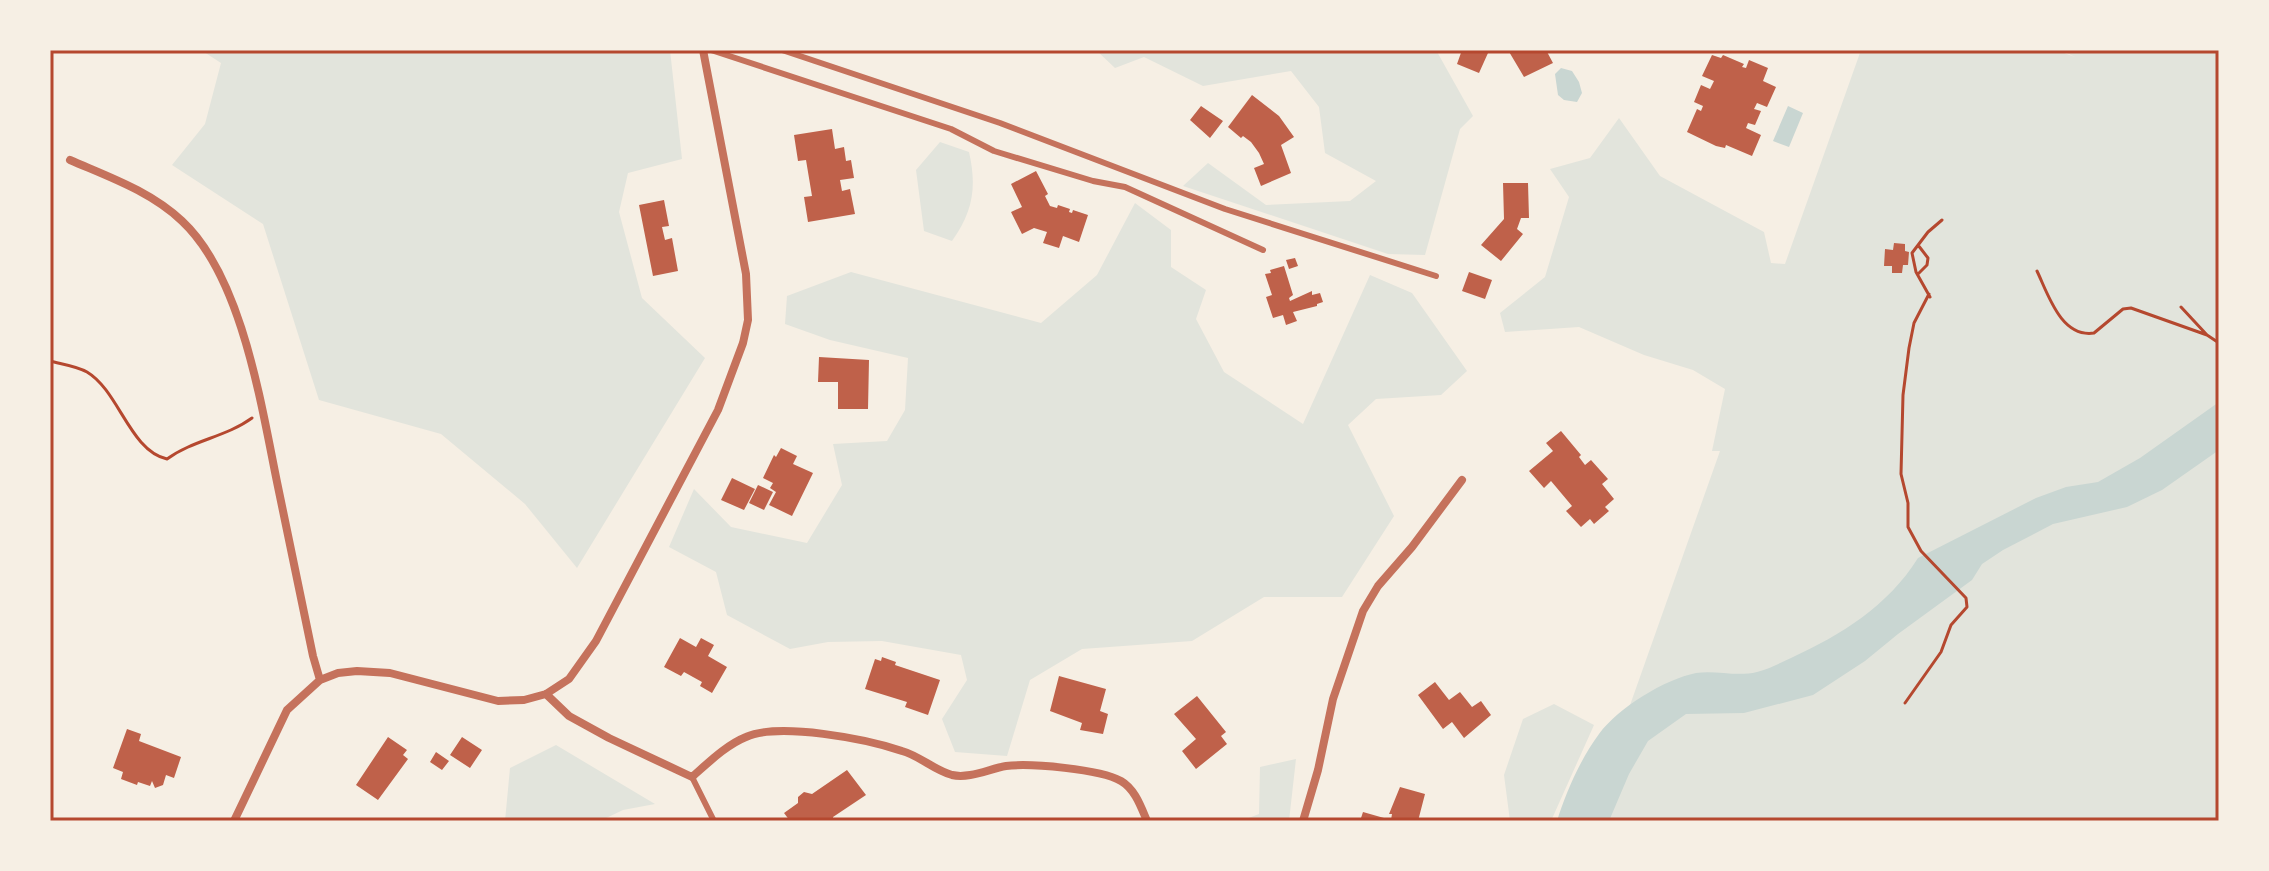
<svg xmlns="http://www.w3.org/2000/svg" width="2269" height="871" font-family="Ubuntu,sans-serif">
<style>
.green{fill:#e2e4dc}
.water{fill:#c9d6d2}
.building{fill:#bf614a}
.lines{fill:none;stroke-linecap:round;stroke-linejoin:round}
.path{stroke:#b5482f;stroke-width:3}
.service{stroke:#c5725c;stroke-width:6}
.minor{stroke:#c5725c;stroke-width:8}
.neatline{fill:none;stroke:#b5482f;stroke-width:3}
</style>
<rect width="100%" height="100%" fill="#f6efe4"/>
<path class="green" d="M201,50H670L682,159L628,173L619,212L642,298L705,358L577,568L525,504L441,434L319,400L263,224L172,165L205,124L221,63Z
M1096,50H1436L1473,116L1460,129L1425,255L1388,254L1183,186L1208,163L1266,205L1350,201L1376,181L1325,153L1319,107L1291,71L1203,86L1144,57L1115,68Z
M1861,50H2056L2075,57L2061,50H2219V821H1589L1720,451H1712L1725,389L1693,370L1644,355L1579,327L1505,332L1500,313L1545,277L1569,197L1550,169L1590,158L1619,118L1660,176L1764,232L1771,263L1785,264Z
M940,142L969,152C977,187 973,212 952,241L924,231L916,170Z
M1135,203L1171,230V267L1206,290L1196,319L1224,372L1303,424L1370,275L1412,293L1467,371L1441,395L1376,399L1348,425L1394,516L1342,597H1264L1192,641L1082,649L1030,680L1007,756L955,752L942,719L967,680L961,655L882,641L828,642L790,649L727,615L716,572L669,547L694,489L731,527L807,543L842,485L833,444L887,441L905,410L908,358L830,340L785,324L787,296L851,272L1041,323L1097,275Z
M1554,704L1594,725L1551,821H1510L1504,775L1523,719Z
M556,745L655,804L623,810L600,821H505L510,768Z
M1296,759L1289,821H1241L1259,814L1260,767Z"/>
<path class="water" d="M1561,68L1572,71L1579,82L1582,93L1577,102L1564,100L1558,95L1555,74Z
M1788,106L1803,113L1789,147L1773,141Z
M2219,402V450L2162,490L2127,507L2053,524L2003,550L1982,564L1972,580L1898,634L1865,661L1813,695L1744,713L1686,714L1648,741L1629,774L1609,821H1557C1566,792 1581,758 1599,734C1618,708 1665,679 1696,673C1716,670 1737,677 1757,672C1769,669 1780,663 1791,658C1841,635 1888,606 1918,558L2036,498L2066,487L2098,482L2140,458Z"/>
<path class="building" d="M1462,50H1480L1488,53L1479,73L1457,64Z
M1508,50H1546L1553,63L1524,77Z
M1712,55L1721,58L1723,55L1744,64L1742,67L1746,68L1749,60L1768,68L1763,81L1776,87L1767,107L1757,103L1754,109L1761,111L1755,125L1748,123L1746,128L1761,135L1752,156L1726,145L1725,148L1716,146L1687,132L1697,109L1701,111L1703,106L1694,102L1701,85L1710,89L1714,81L1702,76Z
M1252,95L1279,116L1294,137L1281,145L1291,173L1261,186L1254,168L1264,164L1259,153L1251,142L1243,136L1241,138L1228,127Z
M1201,106L1223,121L1210,138L1190,120Z
M832,129L835,149L844,147L846,161L851,160L854,178L840,180L842,191L850,189L855,214L808,222L804,197L812,196L806,160L798,161L794,135Z
M1036,171L1048,194L1045,196L1050,206L1057,208L1058,205L1070,209L1069,212L1072,213L1073,210L1088,215L1079,242L1063,236L1059,248L1043,243L1047,232L1034,228L1022,234L1011,212L1022,207L1011,184Z
M1503,183H1528L1529,218H1521L1517,229L1523,234L1501,261L1481,245L1504,219Z
M664,200L669,226L662,227L665,240L672,238L678,271L653,276L639,205Z
M1894,243L1905,244V251L1909,252L1908,265H1903L1902,273H1892V266H1884L1885,249L1893,250Z
M1295,258L1298,266L1289,269L1286,260Z
M1284,266L1293,295L1289,298L1290,301L1312,291V295L1320,293L1323,302L1317,304V306L1293,312L1297,321L1286,325L1283,315L1273,318L1266,297L1272,295L1265,274L1271,273L1270,270Z
M1469,272L1492,280L1485,299L1462,291Z
M819,357L869,360L868,409H838V382H818Z
M1561,431L1581,455L1579,457L1585,465L1591,460L1608,479L1602,484L1614,499L1605,507L1609,511L1594,524L1590,519L1581,527L1566,511L1572,506L1551,481L1544,488L1529,471L1553,451L1546,443Z
M781,448L797,456L793,464L813,473L792,516L769,505L776,492L770,488L773,483L763,478L774,455L776,457Z
M732,478L755,489L744,510L721,500Z
M758,485L773,492L764,510L749,503Z
M680,638L696,647L701,638L714,645L708,656L727,667L712,693L700,686L702,682L684,672L681,676L664,667Z
M882,657L896,662L895,665L940,680L928,715L905,707L907,702L865,689L875,659L881,661Z
M1059,676L1106,689L1100,711L1108,714L1103,734L1080,730L1082,723L1050,711Z
M1435,682L1449,700L1460,692L1472,707L1481,701L1491,715L1464,738L1452,722L1443,729L1418,695Z
M1197,696L1226,732L1221,736L1227,744L1196,769L1182,751L1196,739L1174,714Z
M127,729L141,734L139,741L181,757L174,778L166,775L163,785L155,788L152,781L150,786L138,782L137,785L121,779L123,772L113,768Z
M388,737L407,750L403,755L408,759L378,800L356,785Z
M462,737L482,750L470,768L450,755Z
M436,752L449,761L442,770L430,762Z
M847,770L866,795L833,817V821H790L784,813L798,803V797L804,792L812,794Z
M1400,787L1425,794L1418,821H1360L1363,812L1391,820L1392,814H1389Z"/>
<g class="lines">
<path class="path" d="M2037,271C2048,294 2061,338 2094,333L2123,309L2131,308L2207,335L2219,343
M1918,274L1927,265L1928,258L1918,245
M1930,297L1916,272L1912,253L1928,232L1942,220
M2181,307L2207,335
M50,361C61,364 77,366 87,372C119,391 130,451 167,459C193,440 226,437 252,418
M1905,703L1941,652L1951,625L1967,607L1966,598L1921,551L1908,527V503L1901,474L1903,395L1909,348L1914,323L1929,294"/>
<path class="service" d="M711,50L951,129L994,151L1093,181L1125,187L1263,250
M782,50L1000,123L1225,209L1436,276
M692,777L714,821"/>
<path class="minor" d="M70,160C109,177 150,191 182,221C242,277 261,404 277,482C289,540 301,598 313,656L320,680
M546,694L569,716L609,738L692,777C708,763 726,745 746,737C779,722 867,739 902,751C920,756 934,770 952,775C969,779 989,769 1006,766C1030,763 1100,769 1121,781C1135,789 1141,807 1147,821
M234,821L287,710L320,680L338,673L357,671L390,673L498,701L524,700L546,694L569,679L596,641L718,410L743,343L748,320L746,274L703,50
M1303,821L1318,770L1333,699L1363,611L1378,586L1412,547L1462,480"/>
</g>
<rect width="2269" height="871" fill="none" stroke="#f6efe4" stroke-width="104"/>
<rect x="52" y="52" width="2165" height="767" class="neatline"/>
</svg>
